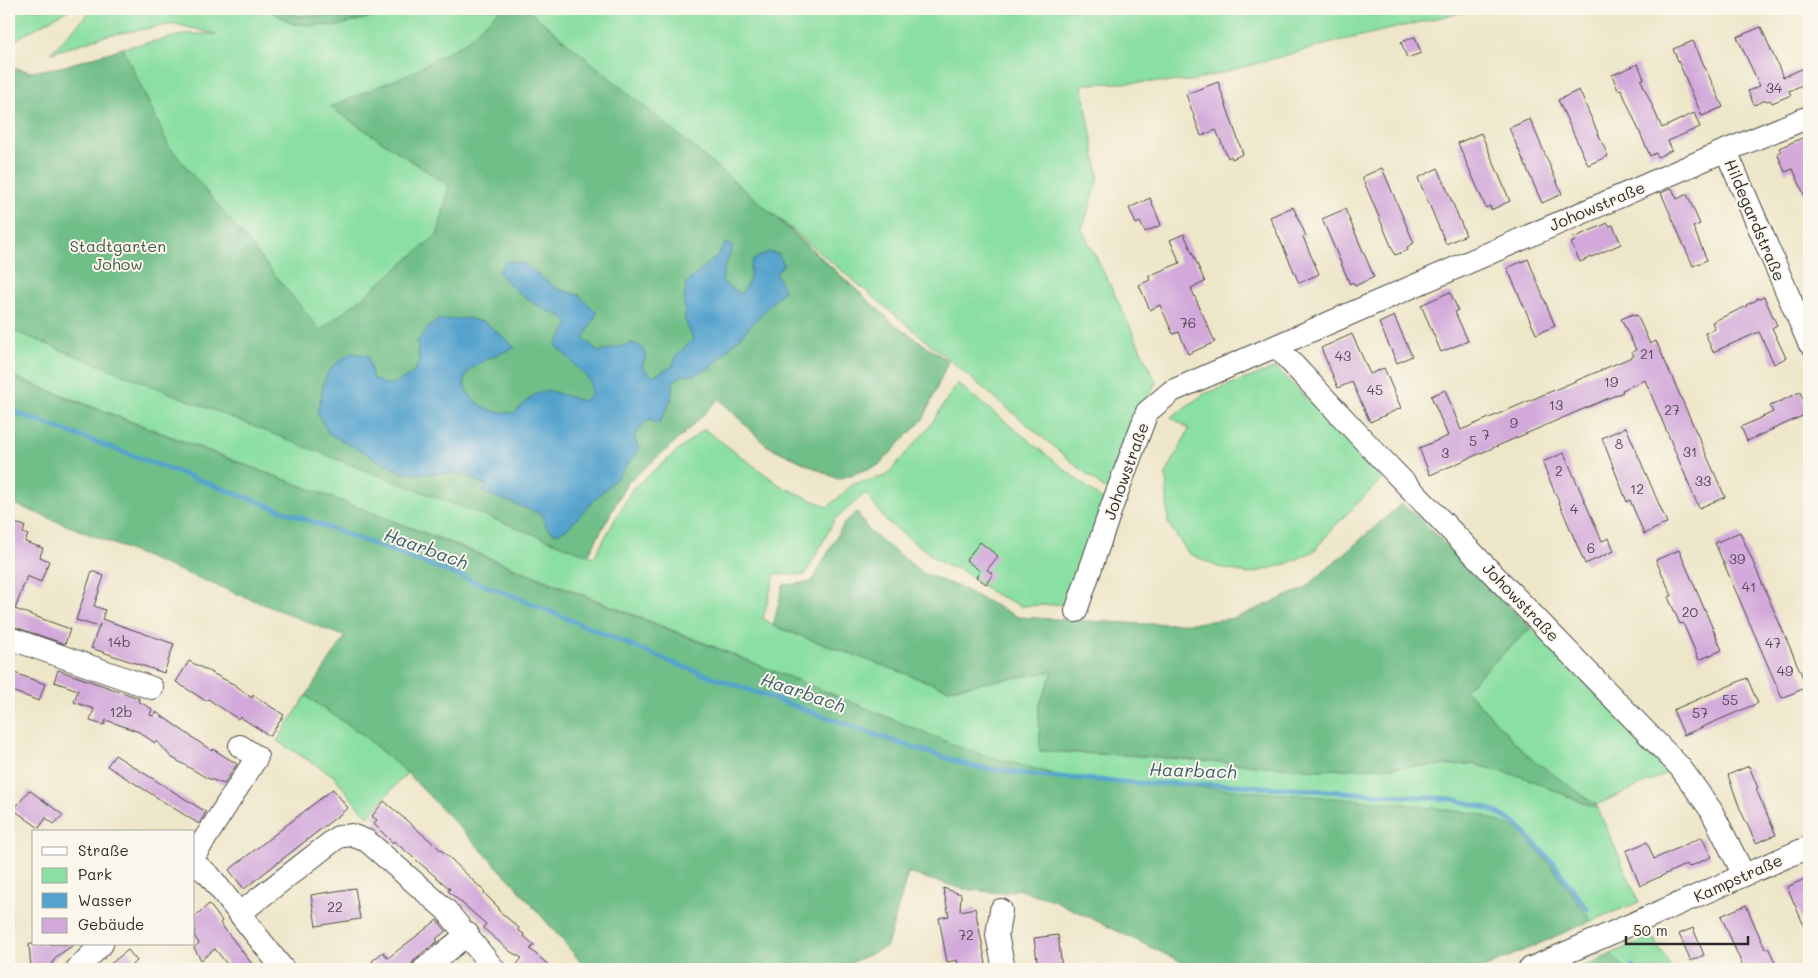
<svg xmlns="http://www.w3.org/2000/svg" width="1818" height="978" font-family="Mali,sans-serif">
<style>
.green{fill:#8adfa2;stroke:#5a8566}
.forest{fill:#6fbe88;stroke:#4d745a}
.water{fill:#54a3cd;stroke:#40677c}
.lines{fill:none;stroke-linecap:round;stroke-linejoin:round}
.stream{stroke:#54a3cd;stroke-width:5}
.building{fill:#d2a9da}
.minor-casing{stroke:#484743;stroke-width:24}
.minor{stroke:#fff;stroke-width:22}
.labels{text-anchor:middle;stroke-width:4;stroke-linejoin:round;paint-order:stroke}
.number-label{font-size:14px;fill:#554a57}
.street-label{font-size:16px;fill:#2b2b2b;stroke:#fbf7ec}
.park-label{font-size:16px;fill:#435849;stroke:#fbf7ec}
.water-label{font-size:18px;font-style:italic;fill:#3b5b6c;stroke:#fbf7ec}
</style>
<rect width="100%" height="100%" fill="#fbf7ec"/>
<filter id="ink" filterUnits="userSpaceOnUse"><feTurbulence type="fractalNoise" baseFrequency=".02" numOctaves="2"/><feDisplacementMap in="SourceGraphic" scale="10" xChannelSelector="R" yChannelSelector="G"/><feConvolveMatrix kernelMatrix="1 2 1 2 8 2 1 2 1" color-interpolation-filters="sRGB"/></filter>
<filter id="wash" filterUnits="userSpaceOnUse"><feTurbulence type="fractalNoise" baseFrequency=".0096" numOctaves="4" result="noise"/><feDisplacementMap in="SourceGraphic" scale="20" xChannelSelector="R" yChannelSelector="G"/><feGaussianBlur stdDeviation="1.12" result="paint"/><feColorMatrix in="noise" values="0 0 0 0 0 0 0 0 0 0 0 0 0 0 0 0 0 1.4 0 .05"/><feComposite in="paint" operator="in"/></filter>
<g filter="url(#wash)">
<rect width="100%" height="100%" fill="#eee6c9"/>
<path class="green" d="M9,9H70L9,43Z
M92,9H267L293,24L336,26L378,15L387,9H1477L1335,42L1192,81L1082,84L1099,178L1082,229L1115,295L1156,382L1143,409L1112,495L771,212L894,324L948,361L924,418L879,465L838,479L766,445L719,399L685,433L627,483L588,555L594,557L633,488L704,429L781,486L828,507L853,484L886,476L930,426L957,383L1109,505L1070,604L1021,606L993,593L961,570L944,565L886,521L866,493L835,519L805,575L775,574L763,618L773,626L948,689L1053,671L1039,706L1040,751L1142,756L1318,770L1473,764L1523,777L1598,809L1639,902L1591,921L1554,869L1060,776L969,751L725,651L460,546L9,375V66L30,72L62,67L123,48L187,34H216L175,24L108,35L51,53Z
M285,9H360L335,16H297Z
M1276,368L1384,477L1333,528L1314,551L1286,564L1249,574L1218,567L1188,553L1168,523L1166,474L1189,429L1171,417L1204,394Z
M1531,628L1672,771L1596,805L1528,756L1465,689Z
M306,696L363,735L407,773L368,816L356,804L334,776L277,741Z
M1652,936L1670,965L1674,969H1625L1611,954Z"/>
<path class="forest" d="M267,9H285L297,16H335L360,9H387L378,15L337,26L293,24Z
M501,9H527L759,202L894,324L948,361L924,418L879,465L838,479L766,445L719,399L685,433L627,483L588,555L346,463L9,329V66L30,72L62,67L123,48L169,146L320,330L363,297L438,234L449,186L330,107L413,72L464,43Z
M9,376L378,515L832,694L969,751L1060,776L1396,803L1479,814L1518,829L1554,869L1591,921L1481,969H1196L1053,900L1017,889L1003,893L963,889L908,873L887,946L838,969H587L513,883L407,773L363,735L306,696L345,637L9,502Z
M1401,504L1412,511L1531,628L1465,689L1528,756L1596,805L1598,809L1523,777L1473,764L1318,770L1142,756L1040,751L1039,706L1053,671L948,689L773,626L783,585L812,582L844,523L857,512L869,531L923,573L959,587L1018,617L1145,624L1194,623L1235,618L1304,589Z
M1611,954L1625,969H1577Z"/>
<path class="water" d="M726,243L733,246L724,270L722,282L741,294L750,279V267L753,260L768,252L778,254L784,264L776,273L784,290L712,367L694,375H683L673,382L671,401L659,424L648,419L634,437L639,449L617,478L595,499L568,528L556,534L547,528L541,514L482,492L487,486L462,473L406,474L374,458L328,433L317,413C327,380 318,373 351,353L368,356L373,378L384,384L396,383L412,374L419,362L417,342L429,326L438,320L468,318L486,323L515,347C502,353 479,361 469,371C455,387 476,404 490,410C497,412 506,412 514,413L534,395L547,390L583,401L591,395L590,381L556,345L569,324C561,312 551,314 540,307C523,297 511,287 498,272L506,261L523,263L557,289L579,295L597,313L584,338L598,352L633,343L641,347L646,355L642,366L652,376L672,367L676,356L693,339L685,320L684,301L686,283L718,255Z"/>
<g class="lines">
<path class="stream" d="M9,410L506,593L676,664L899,743L975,767L1034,775L1135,783L1233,785L1452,799L1490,809L1515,823L1553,863L1587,909
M1632,966L1634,969"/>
</g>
<g id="blocks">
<path class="building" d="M1761,27L1783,77L1809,66V82L1789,91L1791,95L1772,103L1770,100L1767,101L1766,100L1754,105L1748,91L1760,86L1737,37Z
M1415,37L1421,53L1407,58L1401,42Z
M1693,41L1723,107L1702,116L1673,49Z
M1638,64L1644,79L1641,80L1662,128L1694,113L1700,127L1668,141L1672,150L1658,157L1656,153L1650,156L1621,89L1618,90L1612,75Z
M1218,82L1243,154L1232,159L1231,156L1228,158L1216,130L1201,136L1186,94Z
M1579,90L1608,156L1588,165L1558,100Z
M1530,119L1562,194L1542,203L1509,128Z
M1481,133L1510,201L1491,210L1490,206L1486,208L1458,143Z
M1809,135V206L1793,169L1785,172L1777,153L1781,152L1779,148Z
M1382,168L1414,243L1407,247L1408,250L1395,255L1362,177Z
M1438,168L1466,235L1446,244L1418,178Z
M1672,188L1677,199L1687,194L1700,224L1693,227L1707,260L1693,266L1661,193Z
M1150,198L1161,225L1145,232L1140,222L1136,224L1129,208Z
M1293,207L1306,236L1303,237L1319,274L1299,283L1270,217Z
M1345,209L1374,277L1355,286L1353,282L1350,284L1322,219Z
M1608,223L1609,226L1613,225L1621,244L1580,262L1571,243L1575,241L1573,238Z
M1184,234L1205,282L1191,288L1215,342L1188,354L1179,332L1173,334L1160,305L1150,310L1139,285L1150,280L1148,276L1180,263L1170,240Z
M1528,259L1555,326L1536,334L1507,268Z
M1450,292L1458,310L1455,312L1468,341L1441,352L1421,305Z
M1764,297L1777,325L1772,328L1786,358L1774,364L1759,332L1713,352L1705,333L1715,329L1712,322L1747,306L1746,305L1757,300V298L1759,299Z
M1633,314L1634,316L1637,315L1650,344L1656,341L1725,497L1699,508L1645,380L1622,390L1623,392L1430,475L1419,448L1448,436L1431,396L1445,390L1461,430L1634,356L1632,352L1636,350L1621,319Z
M1394,316L1412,356L1397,363L1379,323Z
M1352,334L1370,374L1384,368L1401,408L1370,422L1352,382L1338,388L1321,348Z
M1800,392L1809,413L1747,441L1741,427L1773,412L1770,406Z
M1626,427L1667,523L1644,534L1630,500L1627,502L1602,438Z
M1564,453L1602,541L1609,538L1614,551L1585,564L1542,462Z
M12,522L25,526L23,533L28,535L25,542L43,548L40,557L49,561L41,582L27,576L15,609L70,629L65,644L9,625V530Z
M1740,532L1807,687L1782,698L1715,543Z
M980,542L998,556L987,570L993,574L986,584L976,577L980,571L966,560Z
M1679,550L1722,650L1699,660L1683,623L1680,624L1668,597L1672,596L1656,560Z
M92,571L104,576L94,606L105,610L102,619L174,644L164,673L91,648L100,624L99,627L76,620Z
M189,661L235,685L252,698L253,695L284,715L270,736L240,717L238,719L208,699L206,701L176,682Z
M58,670L139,698L138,701L152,709L150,715L154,716L156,712L212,751L213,749L237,764L224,784L207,778L171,757L157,741L155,743L139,732L106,720L104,725L90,721L94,709L74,702L78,690L54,682Z
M9,671L45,684L39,701L9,690Z
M1747,678L1758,703L1684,735L1673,710Z
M115,755L206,812L199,824L107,766Z
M1749,766L1758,788L1756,789L1776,835L1756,843L1740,809L1728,775Z
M333,789L348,808L244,889L229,870Z
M29,790L63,815L54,824L46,818L39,828L14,810Z
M384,801L449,857L485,892L484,893L499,908L498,910L519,928L518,930L524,934L523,935L534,945L530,949L553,969H513L522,958L511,952L483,928L486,924L448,891L450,889L394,841L393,843L374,824L377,820L372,816Z
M1702,837L1711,857L1689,867L1687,864L1640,886L1626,851L1647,842L1654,859Z
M1809,877V937L1787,887Z
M355,888L360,919L316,926L311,895Z
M943,888L961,894L960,911L975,908L987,969H959L957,960L947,962L939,918L949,916Z
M209,904L222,921L220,923L256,969H231L215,949L201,960L194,948L199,943L194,936V917Z
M1746,905L1765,949L1768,947L1778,969H1744L1721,916Z
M437,920L446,931L436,939L438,941L415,959L412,964L411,969H375L377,967L372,961L383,952L388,958Z
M1693,928L1704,955L1691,961L1679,934Z
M1058,935L1062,968L1038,969L1034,938Z
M29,944H75L57,956L48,969H31Z
M128,950L137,961L126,969H104Z"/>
</g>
</g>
<g filter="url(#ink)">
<use href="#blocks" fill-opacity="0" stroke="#484743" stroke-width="1"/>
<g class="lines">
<g class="minor-casing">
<path id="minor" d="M1726,151L1809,343
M1076,611L1113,503L1147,412L1172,391L1276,346
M9,638L152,688
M194,856L257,757L240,746
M194,863L209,875L283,969
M1744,875L1711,810L1680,767L1371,448L1276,346L1715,155L1809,117
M1001,910L997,935L1004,969
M240,913L338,837L351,835L367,841L446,910L494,969
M77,969L102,944
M424,969L468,934
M1529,969L1809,847"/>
</g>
<use href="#minor" class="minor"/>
</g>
</g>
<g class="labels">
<g class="number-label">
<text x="1774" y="93">34</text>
<text x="1188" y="328">76</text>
<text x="1647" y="359">21</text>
<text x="1343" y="361">43</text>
<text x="1611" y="387">19</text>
<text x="1375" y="395">45</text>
<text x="1556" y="410">13</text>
<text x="1672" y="415">27</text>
<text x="1514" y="428">9</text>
<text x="1486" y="440">7</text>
<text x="1473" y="446">5</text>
<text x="1619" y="449">8</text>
<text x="1690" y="457">31</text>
<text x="1445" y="458">3</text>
<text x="1559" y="476">2</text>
<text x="1703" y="486">33</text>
<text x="1637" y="494">12</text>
<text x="1574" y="514">4</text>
<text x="1591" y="553">6</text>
<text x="1737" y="564">39</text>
<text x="1749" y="592">41</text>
<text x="1690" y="617">20</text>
<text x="119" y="647">14b</text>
<text x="1773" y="648">47</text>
<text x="1785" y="676">49</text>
<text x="1730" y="705">55</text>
<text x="121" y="717">12b</text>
<text x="1700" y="718">57</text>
<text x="335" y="912">22</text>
<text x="966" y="940">72</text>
</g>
<g class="street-label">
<text transform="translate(1597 206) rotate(-23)" y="6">Johowstraße</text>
<text transform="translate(1755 220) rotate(67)" y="6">Hildegardstraße</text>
<text transform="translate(1126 471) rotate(-70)" y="6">Johowstraße</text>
<text transform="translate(1521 602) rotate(46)" y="6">Johowstraße</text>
<text transform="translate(1738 878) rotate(-24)" y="6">Kampstraße</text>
</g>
<g class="park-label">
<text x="118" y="252">Stadtgarten<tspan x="118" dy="18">Johow</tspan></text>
</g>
<g class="water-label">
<text transform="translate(426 549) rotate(20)" y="6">Haarbach</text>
<text transform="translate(803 693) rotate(19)" y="6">Haarbach</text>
<text transform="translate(1193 771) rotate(2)" y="6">Haarbach</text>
</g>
</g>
<rect width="1818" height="978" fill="none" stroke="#fbf7ec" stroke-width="30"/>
<rect x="32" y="830" width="162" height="115" fill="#fbf7ec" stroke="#a8a59f"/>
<rect x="42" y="847" width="25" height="8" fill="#ffffff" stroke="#a8a59f"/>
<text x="78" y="856" font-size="15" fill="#2b2b2b">Straße</text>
<rect x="42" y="868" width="25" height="15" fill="#8adfa2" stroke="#a8a59f"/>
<text x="78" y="880" font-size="15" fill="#2b2b2b">Park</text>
<rect x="42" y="893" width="25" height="15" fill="#54a3cd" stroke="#a8a59f"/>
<text x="78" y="906" font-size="15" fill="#2b2b2b">Wasser</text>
<rect x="42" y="918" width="25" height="15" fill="#d2a9da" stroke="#a8a59f"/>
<text x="78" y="930" font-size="15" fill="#2b2b2b">Gebäude</text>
<path d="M1626 936v8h122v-8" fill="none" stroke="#2b2b2b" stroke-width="2.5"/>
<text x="1633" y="936" font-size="15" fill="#2b2b2b" stroke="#fbf7ec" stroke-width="4" paint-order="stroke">50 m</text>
</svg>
